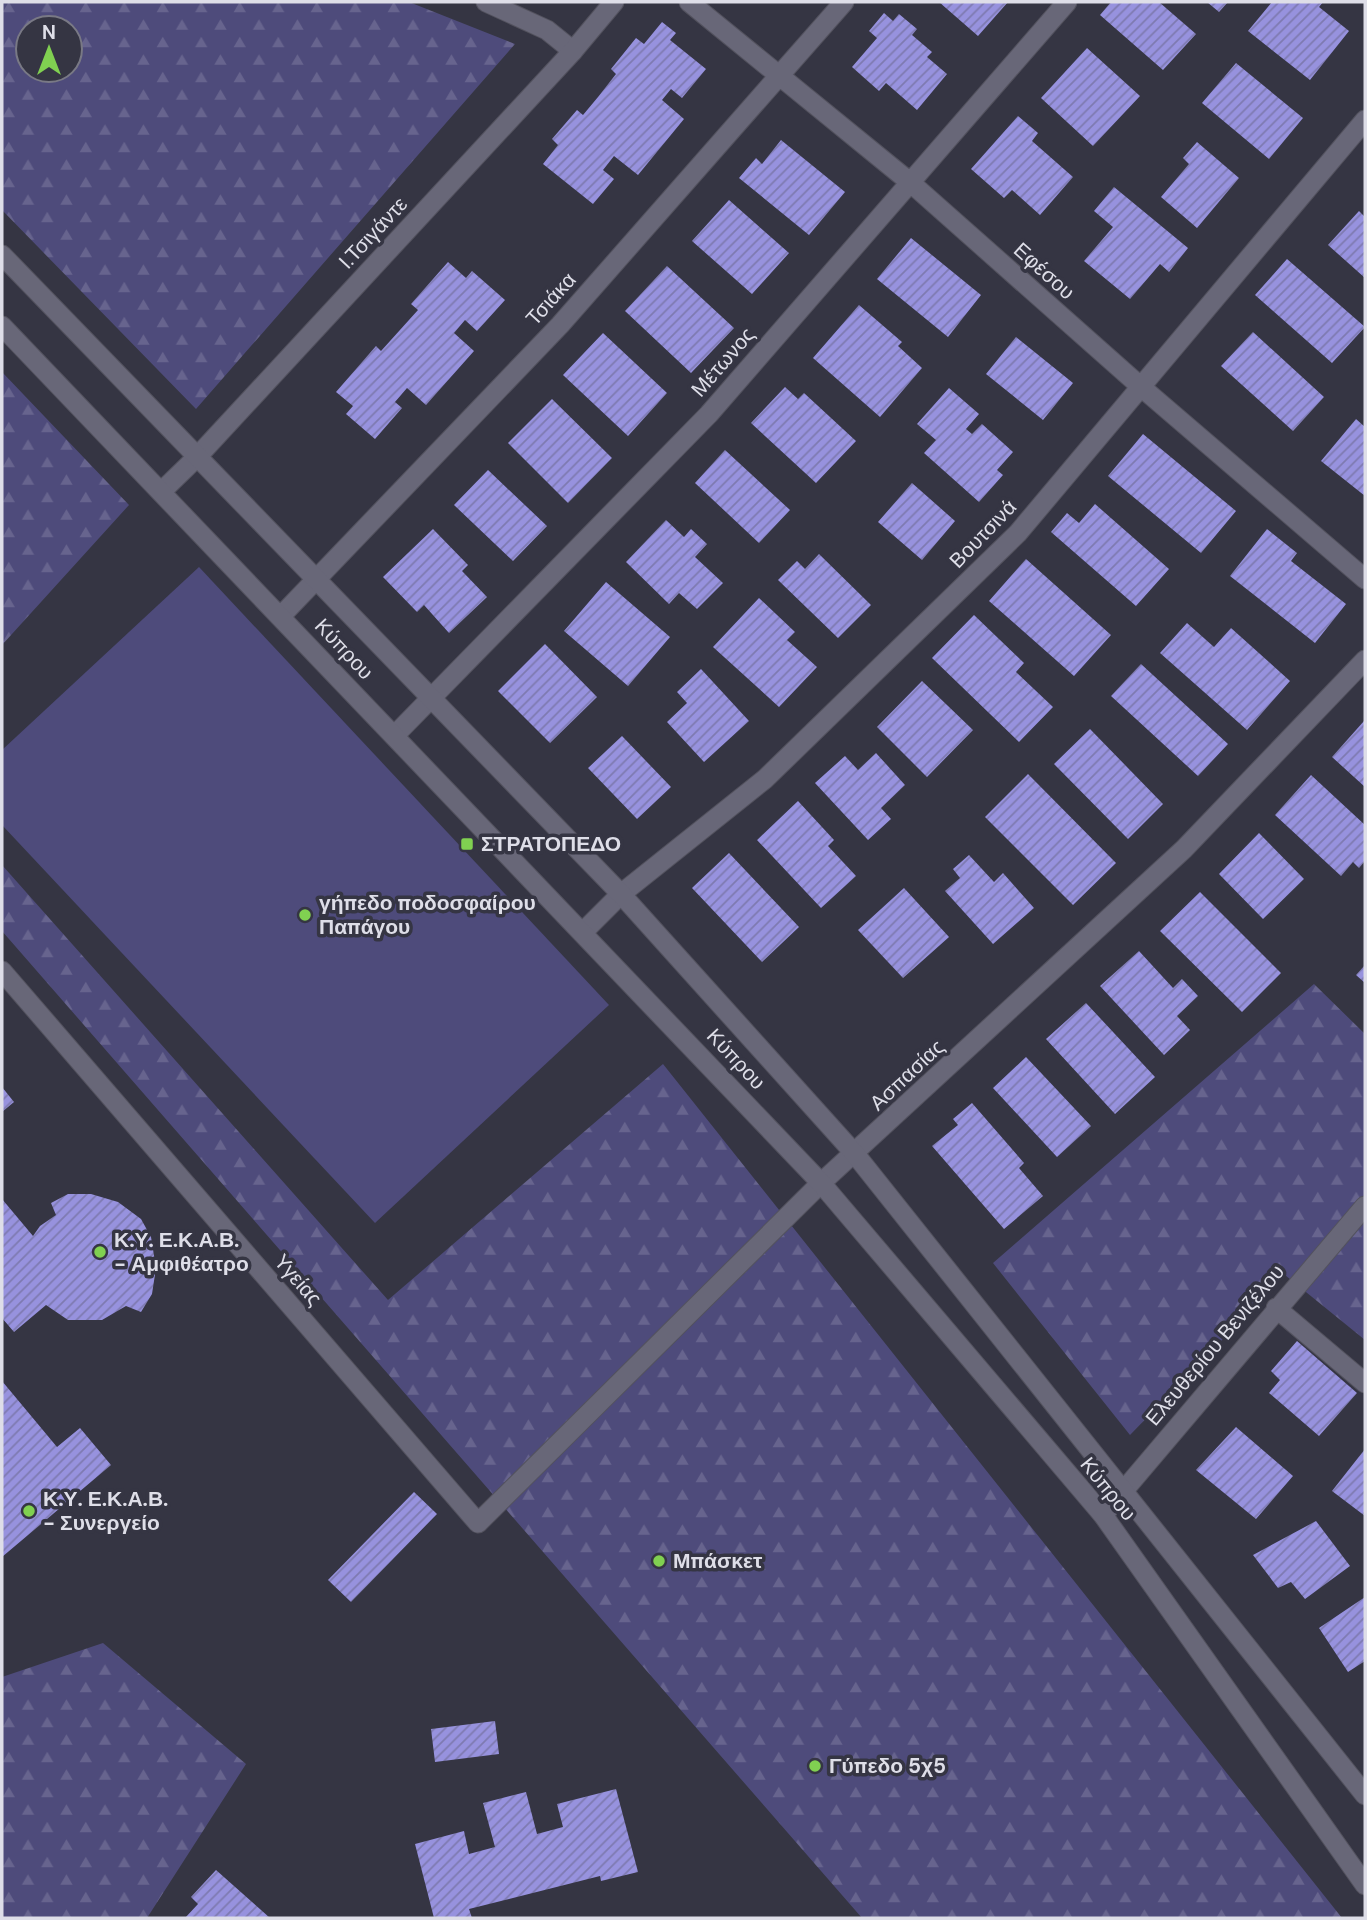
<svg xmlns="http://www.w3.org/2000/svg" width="1367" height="1920" font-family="'DM Sans',sans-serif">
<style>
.green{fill:#4e4b7b}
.forest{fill:url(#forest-firs);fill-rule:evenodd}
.building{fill:url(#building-hatch)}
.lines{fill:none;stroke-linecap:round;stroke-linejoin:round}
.service-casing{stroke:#53525e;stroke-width:21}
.minor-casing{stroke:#53525e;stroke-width:21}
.tertiary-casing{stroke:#53525e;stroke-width:21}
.service{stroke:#686778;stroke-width:19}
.minor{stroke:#686778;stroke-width:19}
.tertiary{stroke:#686778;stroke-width:19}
.poi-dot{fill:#80d051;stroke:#353543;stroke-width:2.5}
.labels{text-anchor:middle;stroke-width:7;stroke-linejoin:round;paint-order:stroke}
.street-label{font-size:21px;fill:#dedee8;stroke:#353543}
.poi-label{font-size:21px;font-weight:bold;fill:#dedee8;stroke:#353543;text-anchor:start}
</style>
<defs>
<pattern id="forest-firs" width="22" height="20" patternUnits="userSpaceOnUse" patternTransform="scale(1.75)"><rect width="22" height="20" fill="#4e4b7b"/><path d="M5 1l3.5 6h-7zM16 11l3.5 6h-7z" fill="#67648e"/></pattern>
<pattern id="building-hatch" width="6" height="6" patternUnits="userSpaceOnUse" patternTransform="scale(1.75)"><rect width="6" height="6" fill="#9792de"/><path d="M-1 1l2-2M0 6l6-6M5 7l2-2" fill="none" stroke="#7e7ab0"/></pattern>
</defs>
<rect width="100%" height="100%" fill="#353543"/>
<path class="green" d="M199,567L609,1005L375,1223L2,825V750Z"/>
<path class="forest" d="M2,2H409L515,44L196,409L2,210ZM28,28H70V70H28Z
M2,372L129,505L2,645Z
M2,865L388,1300L663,1064L1342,1918H862L2,931Z
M1314,984L1365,1034V1340L1285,1275L1130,1435L993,1263Z
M103,1643L246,1764L147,1918H2V1677Z"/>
<path class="building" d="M939,2H1008L978,36Z
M1111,2H1159L1196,34L1163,70L1100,15Z
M1207,2H1228L1219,12Z
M1272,2H1323L1319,7L1349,31L1310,80L1248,31Z
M884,13L893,21L899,14L917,29L912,35L932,52L927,57L947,74L917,110L886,83L879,91L852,67L877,38L869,31Z
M662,22L676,33L670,40L706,69L682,98L671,89L662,100L684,119L638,175L614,156L603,170L614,179L593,204L543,164L558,145L552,139L577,110L583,115L598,97L616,74L611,69L636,38L644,44Z
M1087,48L1140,96L1093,146L1041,98Z
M1236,63L1303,118L1269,159L1202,103Z
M1018,116L1038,133L1032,141L1073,177L1040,215L1012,190L1004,198L971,169Z
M781,140L845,192L809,235L739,178L756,158L762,164Z
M1197,142L1239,178L1197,228L1161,197L1189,164L1183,158Z
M1114,187L1188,248L1169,272L1160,264L1130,299L1084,261L1113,227L1094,211Z
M729,200L789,253L752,294L692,241Z
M1359,211L1365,217V278L1328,245Z
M911,238L981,295L948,337L877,279Z
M1287,259L1365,327L1332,363L1255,295Z
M448,262L466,278L472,271L505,300L477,331L465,320L454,333L474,351L426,405L407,388L395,402L402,408L375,439L346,414L353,406L336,392L376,346L381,351L418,310L411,304Z
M667,266L734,328L691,373L625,311Z
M859,305L902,342L898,346L922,368L880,417L813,358Z
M1253,332L1324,397L1293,431L1221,366Z
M603,333L667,393L628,436L563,375Z
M1016,337L1073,383L1043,420L986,374Z
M785,387L798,399L804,393L856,441L816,483L751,423Z
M949,388L979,414L966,429L972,434L982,424L1013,452L997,470L1003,475L979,502L924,453L936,440L917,424Z
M552,399L612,458L568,503L508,443Z
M1356,419L1365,427V496L1321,461Z
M1143,434L1236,511L1201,553L1108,476Z
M725,450L790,510L759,543L695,483Z
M488,470L547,526L513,561L454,505Z
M912,483L955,521L922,560L878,522Z
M1095,504L1169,569L1136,606L1051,532L1067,513L1079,523Z
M666,520L684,537L691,529L707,544L695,557L723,583L697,609L679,593L669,604L626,562Z
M433,529L468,565L462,571L487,597L449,633L424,605L417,612L383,577Z
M1267,529L1297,553L1291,561L1346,604L1315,643L1230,576Z
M819,554L871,605L838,638L778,580L797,561L805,569Z
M1026,559L1111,635L1074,676L989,601Z
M606,582L670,637L628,686L564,631Z
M759,598L795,632L787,640L817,667L779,707L713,647Z
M974,615L1024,663L1016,672L1053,707L1019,742L932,658Z
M1187,623L1214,647L1231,628L1290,681L1247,730L1160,653Z
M545,644L597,697L550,743L498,691Z
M1141,664L1228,744L1198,776L1111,696Z
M701,669L749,721L704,762L667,722L687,703L677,692Z
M922,681L973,730L927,777L877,727Z
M1364,721L1365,722V787L1332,757Z
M1090,729L1163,804L1128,839L1054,764Z
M622,736L671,787L637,819L588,768Z
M876,753L905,785L881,808L891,819L868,840L815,783L845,756L858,770Z
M1028,774L1116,863L1073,905L985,817Z
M1311,775L1365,825V861L1359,868L1353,862L1341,876L1275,815Z
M798,801L834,840L828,846L856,876L821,908L757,840Z
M1259,833L1304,879L1263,919L1219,874Z
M729,853L799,927L762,962L692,888Z
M969,855L994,882L1003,873L1034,908L993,944L945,891L960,878L953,869Z
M904,888L949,937L903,978L858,930Z
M1200,892L1281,973L1242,1012L1160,931Z
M1139,951L1173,988L1182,979L1198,996L1177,1016L1190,1030L1164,1055L1100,986Z
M1365,965V983L1356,975Z
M1086,1003L1155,1077L1115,1114L1046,1039Z
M1026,1057L1091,1126L1057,1157L993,1088Z
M2,1087L14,1102L2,1112Z
M972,1103L1024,1163L1019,1168L1043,1196L1004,1229L932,1146L958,1125L953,1119Z
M68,1194H91L118,1202L141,1219L151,1237L156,1268L152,1294L141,1312L126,1306L102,1320H68L46,1305L14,1332L2,1318V1199L33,1236L40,1226L56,1215L51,1203Z
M1297,1341L1357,1393L1319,1436L1269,1393L1280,1380L1271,1371Z
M2,1381L57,1447L80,1428L111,1465L2,1557Z
M1236,1427L1293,1476L1256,1519L1196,1470Z
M1365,1449V1516L1332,1491Z
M414,1492L437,1514L351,1602L328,1580Z
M1316,1521L1350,1566L1305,1599L1291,1582L1278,1588L1253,1555Z
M1365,1597V1661L1348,1672L1319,1628Z
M495,1721L499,1754L435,1762L431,1729Z
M616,1789L638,1872L601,1881L600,1876L469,1909L472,1918H434L415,1844L464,1831L469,1854L495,1847L483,1803L526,1792L537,1834L563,1827L557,1804Z
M216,1870L270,1918H185L198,1904L191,1897Z"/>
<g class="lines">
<g class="service-casing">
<path id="service" d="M486,2L547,30L573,51"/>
</g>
<g class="minor-casing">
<path id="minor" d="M689,2L911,183L1140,386L1365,579
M162,491L197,457L573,51L614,2
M281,616L560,325L844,2
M395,735L709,414L1067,2
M584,931L621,894L765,779L1018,533L1365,120
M2,971L478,1523L821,1183L1184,849L1365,660
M1276,1308L1365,1383
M1103,1515L1365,1206"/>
</g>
<g class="tertiary-casing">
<path id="tertiary" d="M2,255L621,894L855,1154L1365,1795
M2,326L821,1183L1103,1515L1365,1885"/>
</g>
<use href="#service" class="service"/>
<use href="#minor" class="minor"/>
<use href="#tertiary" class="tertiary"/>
</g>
<g class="poi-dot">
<rect x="460" y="837" width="14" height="14" rx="3.5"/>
<circle cx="305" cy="915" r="7"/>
<circle cx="100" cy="1252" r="7"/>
<circle cx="29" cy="1511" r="7"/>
<circle cx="659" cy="1561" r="7"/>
<circle cx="815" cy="1766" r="7"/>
</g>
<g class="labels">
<g class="street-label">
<text transform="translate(373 233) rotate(-47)" y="7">Ι.Τσιγάντε</text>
<text transform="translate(1044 271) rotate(42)" y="7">Εφέσου</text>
<text transform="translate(551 299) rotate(-48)" y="7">Τσιάκα</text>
<text transform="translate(723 362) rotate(-49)" y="7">Μέτωνος</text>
<text transform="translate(983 534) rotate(-46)" y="7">Βουτσινά</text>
<text transform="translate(344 649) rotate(47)" y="7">Κύπρου</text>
<text transform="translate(736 1059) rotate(47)" y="7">Κύπρου</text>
<text transform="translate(907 1075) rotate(-43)" y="7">Ασπασίας</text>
<text transform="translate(298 1280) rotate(49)" y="7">Υγείας</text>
<text transform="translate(1215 1345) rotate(-50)" y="7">Ελευθερίου Βενιζέλου</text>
<text transform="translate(1108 1489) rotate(51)" y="7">Κύπρου</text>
</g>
<g class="poi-label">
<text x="481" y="851">ΣΤΡΑΤΟΠΕΔΟ</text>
<text x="319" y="910">γήπεδο ποδοσφαίρου<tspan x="319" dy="24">Παπάγου</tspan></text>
<text x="114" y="1247">Κ.Υ. Ε.Κ.Α.Β.<tspan x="114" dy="24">- Αμφιθέατρο</tspan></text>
<text x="43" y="1506">Κ.Υ. Ε.Κ.Α.Β.<tspan x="43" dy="24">- Συνεργείο</tspan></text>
<text x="673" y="1568">Μπάσκετ</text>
<text x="829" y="1773">Γύπεδο 5χ5</text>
</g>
</g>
<rect width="1367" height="1920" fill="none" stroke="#dedee8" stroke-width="7"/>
<g transform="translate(49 49)"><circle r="33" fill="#353543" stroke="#797985" stroke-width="2"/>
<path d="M0-5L12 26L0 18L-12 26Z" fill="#80d051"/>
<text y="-10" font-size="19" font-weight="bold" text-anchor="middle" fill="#dedee8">N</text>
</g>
</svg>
